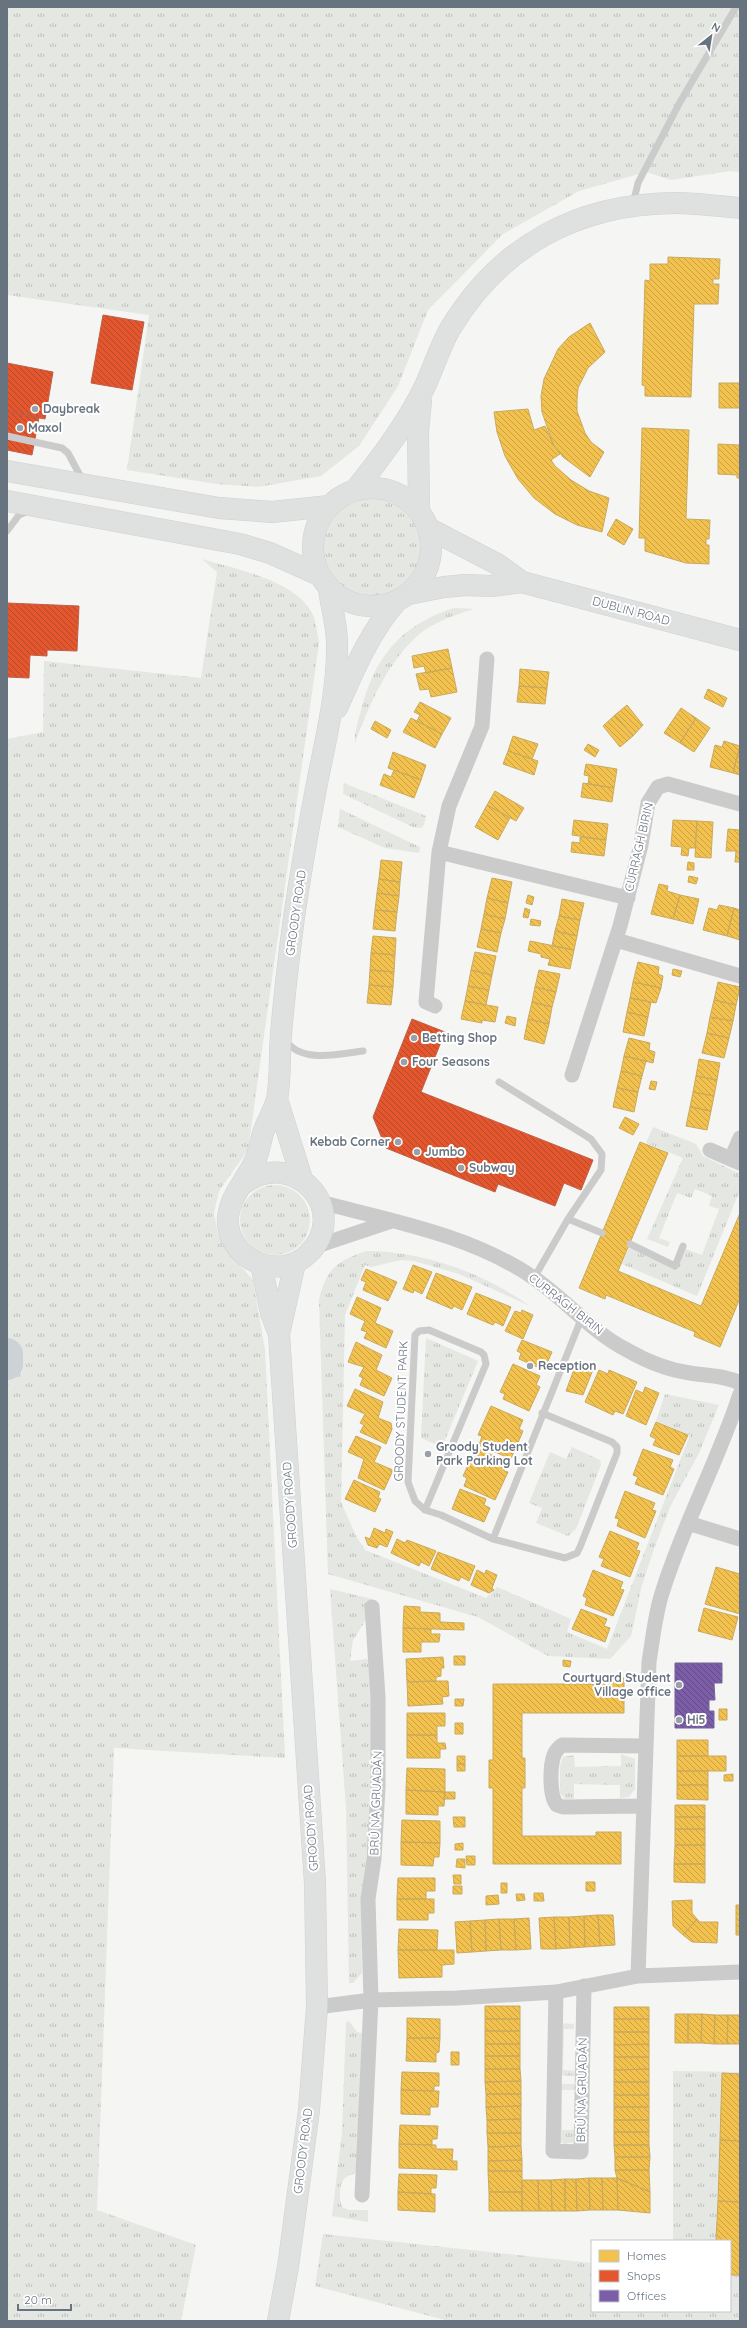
<svg xmlns="http://www.w3.org/2000/svg" width="747" height="2328" font-family="Quicksand,sans-serif">
<style>
.grass{fill:url(#grass-tufts)}
.homes{fill:url(#homes-back-hatch);stroke:#c9aa5d}
.shops{fill:url(#shops-back-hatch);stroke:#bf5f47}
.offices{fill:url(#offices-back-hatch);stroke:#75649b}
.lines{fill:none;stroke-linecap:round;stroke-linejoin:round}
.river{stroke:#cdd2d6;stroke-width:32}
.secondary-casing{stroke:#d1d1d2;stroke-width:22}
.lane{stroke:#cbcbcc;stroke-width:7}
.street{stroke:#cbcbcc;stroke-width:15}
.secondary{stroke:#dfe0e0;stroke-width:21}
.poi-dot{fill:#99a0a9;stroke:#fff;stroke-width:1.5}
.labels{text-anchor:middle;stroke-width:4;stroke-linejoin:round;paint-order:stroke}
.poi-label{font-size:12px;font-weight:bold;fill:#687380;stroke:#fff;text-anchor:start}
.street-label{font-size:12px;fill:#687380;stroke:#fff}
</style>
<defs>
<pattern id="grass-tufts" width="24" height="20" patternUnits="userSpaceOnUse"><rect width="24" height="20" fill="#e4e7e2"/><path d="M3 7l-1-3M5 7V3M7 7l1-3M15 17l-1-3M17 17v-4M19 17l1-3" fill="none" stroke="#bdc0bc"/></pattern>
<pattern id="homes-back-hatch" width="6" height="6" patternUnits="userSpaceOnUse"><rect width="6" height="6" fill="#f2c14e"/><path d="M-1 5l2 2M0 0l6 6M5-1l2 2" fill="none" stroke="#c8a146"/></pattern>
<pattern id="shops-back-hatch" width="6" height="6" patternUnits="userSpaceOnUse"><rect width="6" height="6" fill="#e4572e"/><path d="M-1 5l2 2M0 0l6 6M5-1l2 2" fill="none" stroke="#b34a2c"/></pattern>
<pattern id="offices-back-hatch" width="6" height="6" patternUnits="userSpaceOnUse"><rect width="6" height="6" fill="#7b5ea7"/><path d="M-1 5l2 2M0 0l6 6M5-1l2 2" fill="none" stroke="#5f4c80"/></pattern>
</defs>
<rect width="100%" height="100%" fill="#f5f5f4"/>
<path class="grass" d="M7,7H740V172L730,171L671,180L646,172L579,191L503,234L428,310L398,386L359,446L321,476L258,487L217,484L127,470L149,315L7,295Z
M322 546a50 50 0 1 1 100 0a50 50 0 1 1-100 0Z
M202,559C234,569 292,579 311,611C316,619 317,634 319,643L248,1150L219,1191L214,1213L218,1234L237,1262L253,1280L265,1350L285,1758L114,1748L97,2210L196,2245L181,2321H7V739L43,732L44,661L201,678L217,572Z
M454,608L474,609C454,615 431,623 416,637C386,665 369,706 355,743C354,733 358,721 361,711C374,657 401,625 454,608Z
M344,783L426,816L424,825L421,828L413,827L343,794Z
M340,809L420,847L419,853L385,848L338,827Z
M653,1127L696,1144L703,1156L740,1174V1190L697,1296L622,1264L629,1248L677,1269L685,1249L702,1255L719,1209L709,1206L712,1196L695,1189L691,1198L677,1193L659,1238L670,1242L668,1247L647,1239L683,1158L646,1143Z
M240 1220a35 35 0 1 1 70 0a35 35 0 1 1-70 0Z
M366,1251C423,1251 484,1273 530,1306L459,1274L414,1261L401,1260L371,1267L365,1265L345,1315L341,1502L356,1536L365,1550L486,1598L497,1587L571,1619L567,1632L607,1649L690,1435L656,1421L665,1394L719,1405L699,1453L670,1507L654,1549L642,1585L631,1636L610,1659L548,1656L478,1617L328,1574L319,1300C326,1269 337,1261 366,1251Z
M426,1338L478,1361L442,1447L421,1438Z
M572,1447L600,1460L601,1465L576,1529L568,1536L536,1523L542,1508L529,1503L550,1452L566,1459Z
M330,1589L372,1599L364,1623L353,1640L350,1661L367,1659L370,1662L374,1761L370,1826L361,1899L362,1973L353,1983H349L346,1808Z
M621,1754L635,1759V1789L629,1797L620,1798V1785L574,1784V1799H565L560,1793V1767L563,1757L574,1755L575,1767L621,1766Z
M349,2021L357,2032L363,2033L357,2172C354,2174 351,2174 348,2176C338,2181 339,2198 342,2207L349,2210H368V2222L332,2216L342,2133L346,2022Z
M559,2023L574,2024V2029H564L563,2070L576,2071V2076L558,2075Z
M673,2071L740,2072V2321H449L315,2286L323,2234L592,2263V2311H730V2241H673Z
M558,2084H576V2090H562V2130H575L574,2142L565,2144L560,2142Z"/>
<path class="homes" d="M668,257L720,259L719,279H713V284H719L718,304H694L691,397L645,396V386L642,385L645,280L650,281V264H668Z
M590,323L605,352L588,368L578,388L577,400V411L585,433L591,442L604,452L590,477L563,457L553,444L542,412L541,396L544,379L558,349L569,337Z
M719,383H740V408H719Z
M528,409L534,430L545,426L553,444L560,454L551,460L555,466L571,480L589,491L609,498L602,532L577,525L555,514L534,498L518,479L505,456L497,432L494,412Z
M642,428L689,430L686,519L710,520L709,539H706V545H709V564L686,563L645,551V538H639Z
M718,444L739,445L740,478H737V475L718,474Z
M616,519L633,529L624,545L607,535Z
M448,649L452,668L426,673L424,666L414,668L412,656Z
M452,668L457,692L431,697L429,689L420,690L416,674Z
M520,669L549,672L547,688L519,686Z
M519,686L547,688L545,704L517,702Z
M708,689L727,698L723,707L704,698Z
M420,702L451,718L442,734L417,721L420,715L414,712Z
M627,705L643,725L633,736L615,715Z
M681,708L696,718L680,743L664,733Z
M615,715L633,736L620,747L603,726Z
M411,718L442,734L435,748L403,732Z
M696,718L710,728L694,752L680,743Z
M375,721L391,730L387,738L371,729Z
M513,736L538,744L532,759L508,751Z
M724,741L740,746L733,773L710,767L715,745L722,747Z
M588,744L599,750L595,757L584,750Z
M740,746V775L733,773Z
M508,751L538,761L534,775L503,764Z
M393,752L426,765L421,780L388,768Z
M586,764L617,769L614,788L588,784L589,776L584,775Z
M394,770L421,780L414,798L380,785L384,774L391,777Z
M583,783L614,788L612,802L581,797Z
M495,791L524,808L516,821L487,805Z
M487,805L510,818L498,840L475,827Z
M574,820L608,824L606,840L572,835Z
M673,820L697,821L695,848H689L688,856L681,855L682,847L671,846Z
M697,821L713,822L711,858L695,857Z
M728,829L740,830V862H735L736,851H726Z
M580,837L606,840L604,856L571,852L572,842L580,843Z
M381,860L402,862L400,882L379,879Z
M688,862L694,863V870H687Z
M689,876L698,878L696,884L688,882Z
M492,878L512,882L508,903L487,898Z
M379,879L400,882L399,896L377,893Z
M659,884L668,886L667,891L680,895L673,919L651,914Z
M377,893L399,896L397,912L375,910Z
M528,895L534,897L532,905L526,903Z
M680,895L699,899L693,924L673,919Z
M487,898L508,903L505,919L484,914Z
M562,899L584,903L580,920L559,916Z
M719,905L734,908L727,936L703,930L709,908L717,910Z
M525,908L530,910L528,918L523,917Z
M734,908L740,910V940L727,936Z
M375,910L397,912L395,931L373,929Z
M484,914L505,919L501,933L481,929Z
M559,916L580,920L577,936L555,931Z
M531,919L541,921L540,926L530,925Z
M481,929L501,933L497,952L477,947Z
M555,931L577,936L574,950L552,946Z
M373,936L396,938L395,955L371,953Z
M530,941L574,950L570,969L548,965L550,959L541,957V954L528,951Z
M475,952L496,956L492,975L471,970Z
M371,953L395,955L394,972L370,970Z
M638,962L659,967L658,974L663,976L661,988L633,982Z
M673,969L682,971L680,977L672,975Z
M370,970L394,972L393,987L369,985Z
M471,970L492,975L489,990L468,986Z
M539,970L560,974L556,992L535,987Z
M633,982L661,988L656,1003L630,998Z
M718,982L740,987L736,1005L714,1000Z
M369,985L393,987L391,1005L367,1003Z
M468,986L489,990L486,1005L465,1001Z
M535,987L556,992L552,1007L532,1002Z
M630,998L651,1002L648,1017L627,1012Z
M714,1000L736,1005L733,1021L710,1017Z
M465,1001L498,1007L495,1022L482,1020V1023L461,1019Z
M532,1002L552,1007L549,1024L528,1019Z
M627,1012L648,1017L644,1036L623,1032Z
M507,1016L516,1018L515,1026L505,1023Z
M710,1017L733,1021L729,1038L707,1033Z
M528,1019L549,1024L544,1044L524,1039Z
M707,1033L729,1038L724,1058L702,1053Z
M629,1038L650,1043L649,1050L655,1052L653,1063L624,1056Z
M624,1056L646,1061L642,1076L621,1071Z
M699,1059L720,1063L717,1080L696,1076Z
M621,1071L642,1076L638,1092L617,1088Z
M696,1076L717,1080L714,1096L693,1092Z
M651,1081L657,1082L655,1090L649,1089Z
M617,1088L638,1092L634,1112L613,1107Z
M693,1092L714,1096L711,1111L690,1107Z
M690,1107L711,1111L707,1130L686,1126Z
M625,1117L639,1124L633,1135L619,1128Z
M640,1142L668,1153L618,1271L701,1306L740,1213V1298L720,1347L694,1336L695,1332L606,1295L605,1299L579,1288Z
M413,1265L432,1272L422,1294L414,1290L413,1293L403,1289Z
M366,1269L397,1282L388,1301L363,1290L366,1282L361,1280Z
M436,1273L472,1287L462,1310L454,1306L452,1309L426,1298Z
M476,1293L511,1307L503,1326L495,1322L493,1325L467,1314Z
M357,1297L381,1308L375,1323L393,1331L386,1348L364,1338L367,1332L361,1330L365,1321L350,1314Z
M522,1310L533,1315L523,1339L505,1331L515,1311L521,1313Z
M522,1340L552,1352L544,1370L519,1359L521,1353L517,1351Z
M356,1342L382,1355L376,1370L392,1378L384,1396L360,1385L363,1378L359,1376L364,1367L348,1362Z
M513,1364L540,1376L536,1385L540,1387L529,1411L503,1399L505,1394L500,1392Z
M576,1364L583,1366L584,1364L594,1367L583,1395L566,1391Z
M599,1370L608,1374L609,1370L637,1382L623,1414L615,1411L613,1415L585,1402Z
M645,1387L659,1393L646,1425L626,1416L636,1390L643,1393Z
M355,1389L383,1402L378,1418L391,1423L392,1429L386,1444L360,1432L364,1425L360,1423L365,1414L347,1406Z
M491,1406L523,1420L519,1429L523,1431L511,1459L479,1445L482,1436L478,1435Z
M656,1422L688,1435L679,1455L653,1445L656,1439L650,1436Z
M356,1436L381,1447L374,1462L393,1470L384,1490L358,1478L364,1459L348,1452Z
M476,1448L508,1462L504,1471L508,1472L495,1500L464,1486L467,1478L463,1476Z
M643,1449L673,1460L670,1467L674,1469L663,1495L635,1484L638,1477L633,1475Z
M354,1480L380,1492L378,1498L381,1499L375,1512L345,1499Z
M460,1489L486,1499L484,1505L490,1508L484,1522L452,1509Z
M625,1491L655,1503L652,1510L656,1511L645,1538L617,1526L619,1519L615,1518Z
M374,1528L385,1533L386,1529L393,1532L387,1547L379,1544L377,1548L368,1545L365,1537L370,1539Z
M610,1531L639,1543L636,1550L640,1551L630,1577L601,1566L604,1559L599,1557Z
M397,1539L405,1543L407,1540L436,1551L429,1566L421,1562L419,1566L391,1553Z
M438,1552L475,1566L469,1581L461,1577L459,1581L431,1569Z
M716,1567L740,1574V1614L705,1604Z
M477,1570L485,1574L486,1570L497,1575L492,1588L494,1590L489,1593L471,1585Z
M593,1570L623,1582L620,1589L624,1590L613,1616L585,1605L587,1598L583,1596Z
M404,1606L420,1607V1612L440,1613V1622L464,1623V1630L403,1628Z
M704,1608L738,1617L732,1640L698,1631Z
M581,1609L607,1619L604,1626L610,1628L605,1642L572,1629Z
M403,1628L431,1629V1634H440L439,1642H421V1652H403Z
M454,1656H465V1665H454Z
M443,1657L444,1668H441V1676L436,1677V1681L407,1682L406,1659Z
M563,1660L571,1661L570,1667L563,1666Z
M595,1678H624V1713H522V1758H525V1788H522V1836H596V1832H621V1864H493V1788H489V1760H493V1684H595Z
M436,1681H448L449,1696L442,1697L443,1704L408,1706L407,1682Z
M455,1699H464L463,1706H455Z
M719,1709H727V1720H719Z
M407,1713H445V1726H437V1735H407Z
M455,1723H463V1734H455Z
M407,1735H437V1743H445L446,1749H440V1758H407Z
M677,1740H708V1756H677Z
M457,1756H465V1764H457Z
M677,1756H726V1771H677Z
M457,1764H465V1771H457Z
M407,1768L445,1769V1792L406,1790Z
M677,1771H708V1785H677Z
M733,1774V1781H724V1775Z
M677,1785H708V1800L677,1799Z
M406,1790L445,1792L444,1806H438V1815L406,1814Z
M445,1792H455V1799H444Z
M675,1805H705V1817H675Z
M453,1817H465V1827H454Z
M675,1817H705V1829H675Z
M402,1820L440,1821V1843L401,1842Z
M675,1829H705V1845H675Z
M401,1842L440,1843L439,1857H434L433,1866L401,1865Z
M463,1843V1850H455V1844Z
M675,1845H705V1864H674Z
M466,1856H475V1865H467Z
M457,1859H465V1868L456,1867Z
M674,1864H705V1883L674,1882Z
M453,1875H461V1884H454Z
M398,1878H435V1891H426V1899H397Z
M586,1882H595V1891H586Z
M501,1883H507V1893H501Z
M453,1886H462V1894H453Z
M534,1893H543L544,1901H534Z
M516,1894H524L525,1900L517,1901Z
M498,1895L499,1904L486,1905V1896Z
M397,1899H434V1913H428V1920H397Z
M692,1900V1913L697,1919L683,1935L673,1926L672,1901Z
M736,1905H740V1935H736Z
M598,1915H613L615,1945L600,1946Z
M598,1915L600,1946L585,1947L584,1916Z
M584,1916L585,1947L570,1948L569,1917Z
M554,1917H569L570,1948L556,1949Z
M554,1917L556,1949H541L539,1918Z
M529,1918L531,1949L516,1950L514,1919Z
M499,1919L501,1950L486,1951L485,1920Z
M499,1919H514L516,1950H501Z
M697,1919L700,1922H718L717,1943L692,1942L683,1935Z
M485,1920L486,1951L472,1952L470,1921Z
M470,1921L472,1952L457,1953L455,1922Z
M399,1929L438,1930L437,1950H398Z
M398,1950H454V1964L442,1965V1977L399,1978Z
M485,2006H520V2019H485Z
M614,2007H649V2019H614Z
M675,2014H688V2043H675Z
M688,2014H702L701,2043H688Z
M702,2014L715,2015L714,2044L701,2043Z
M715,2015H728L727,2044H714Z
M728,2015H740V2044H727Z
M407,2018L440,2019V2038H407Z
M485,2019H520V2031H485Z
M614,2019H649V2032H614Z
M485,2031H520V2044H485Z
M614,2032H649V2044L614,2045Z
M407,2038H440L439,2052L436,2053V2062L406,2061Z
M485,2044H520V2056H485Z
M649,2044V2057H614V2045Z
M451,2052H459V2065H451Z
M485,2056H520V2069H485Z
M614,2057H649V2069L614,2070Z
M485,2069H520L521,2081L485,2082Z
M649,2069V2082H614V2070Z
M402,2072L439,2073V2086H434V2091L401,2090Z
M722,2073L740,2074V2141L720,2140Z
M521,2081V2094H486L485,2082Z
M614,2082H649V2095H614Z
M401,2090L439,2091L438,2107H430V2115L401,2114Z
M486,2094H521V2106L486,2107Z
M614,2095H649V2107H614Z
M521,2106V2119L487,2120L486,2107Z
M614,2107H649V2120H614Z
M521,2119V2133H487V2120Z
M614,2120H649V2132H614Z
M400,2125L438,2126L437,2139H432V2145L399,2144Z
M614,2132H649V2145H614Z
M487,2133H521V2146L488,2147Z
M720,2140L740,2141V2202L718,2201Z
M399,2144L436,2145V2149H453L452,2161H457V2170L399,2168Z
M614,2145H649L650,2157H615Z
M521,2146L522,2160L488,2161V2147Z
M615,2157H650L649,2170H615Z
M522,2160V2171H488V2161Z
M615,2170H649L650,2192L617,2178Z
M488,2171H522V2192H489Z
M399,2174L437,2175L436,2188H431V2194L398,2192Z
M589,2178L590,2210L577,2211L576,2179Z
M589,2178H602L603,2210H590Z
M602,2178H617L618,2210H603Z
M617,2178L650,2192V2213L618,2210Z
M565,2179V2211H552L551,2180Z
M565,2179H576L577,2211H565Z
M522,2180H538L539,2211H522Z
M538,2180H551L552,2211H539Z
M398,2192L435,2194V2212L398,2210Z
M489,2192H522V2211H489Z
M718,2201L740,2202V2275H730V2241H716Z"/>
<path class="shops" d="M103,315L144,322L132,390L91,383Z
M7,363L53,372L45,419L7,412Z
M7,412L39,417L32,455L7,450Z
M7,603L79,606L77,651L47,650V656L30,655L29,678L7,677Z
M412,1019L445,1032L421,1092L593,1160L581,1190L564,1183L555,1206L498,1184L495,1192L386,1148L373,1117Z"/>
<path class="offices" d="M675,1663H722V1683H714L715,1700H709V1711H714V1728H675Z"/>
<g class="lines">
<path class="river" d="M7,1354V1364"/>
<g class="secondary-casing">
<path id="secondary" d="M7,471L219,508L272,512L329,506
M313 547a59 59 0 1 1 118 0a59 59 0 1 1-118 0Z
M355,490C379,460 402,430 420,396C432,374 438,350 450,329C500,246 577,204 674,203C695,203 718,206 740,208
M7,501L240,544L270,553L319,575
M419,510L418,432L421,401
M428,528L497,564L522,582
M409,594L444,587L466,585L491,586L522,582L740,640
M337,708C353,672 370,631 397,601
M277,1099L302,1179
M242,1185C292,1145 353,1210 308,1254C281,1280 233,1263 228,1225C226,1201 244,1183 254,1163C259,1154 260,1143 263,1133C267,1121 274,1111 277,1099C281,1079 279,1056 281,1035C284,996 289,956 294,917C301,871 309,824 318,778C327,735 338,686 337,643C337,625 331,606 329,589
M261,1264L271,1313L279,1334L315,1883L317,2007L309,2110L288,2267L278,2321
M279,1334L295,1263"/>
</g>
<path class="lane" d="M633,204L638,183L680,102L736,7
M7,436L62,448L68,453L83,481
M7,531L19,515L29,511
M285,1040C302,1064 339,1054 363,1051
M499,1082L591,1139L602,1154L601,1170L568,1219L534,1278
M568,1219L602,1233
M630,1244L675,1266L683,1246
M425,1510L486,1364L484,1355L481,1352L429,1330L419,1331L415,1335L408,1482L415,1501L425,1510L441,1515L493,1539L565,1558L577,1553L580,1547L617,1453V1447L612,1442L542,1413
M493,1539L582,1317"/>
<path class="street" d="M439,852L449,806L482,726L487,659
M616,940L740,976
M435,1006L426,1002L439,852L628,898
M572,1075L620,926L641,845L648,803L658,787L668,784L740,804
M710,1150L740,1163
M731,1159L740,1138
M320,1202C392,1221 471,1235 534,1278C566,1300 592,1332 627,1350C646,1361 668,1370 690,1373C707,1376 724,1375 740,1383
M314,1247L392,1221
M688,1523L740,1539
M642,1806L563,1807L557,1805C549,1796 550,1766 554,1755C556,1750 558,1748 562,1745L645,1746
M638,1976L649,1662C653,1638 655,1613 663,1590C684,1523 718,1461 740,1394
M556,1992L553,2151L581,2152L584,1986
M317,2007L371,2000L457,1998L556,1992L638,1976L740,1972
M362,2195L371,2000L368,1899L374,1859L378,1788V1697L372,1607"/>
<use href="#secondary" class="secondary"/>
</g>
<g class="poi-dot">
<circle cx="35" cy="409" r="4"/>
<circle cx="20" cy="428" r="4"/>
<circle cx="414" cy="1038" r="4"/>
<circle cx="404" cy="1062" r="4"/>
<circle cx="398" cy="1142" r="4"/>
<circle cx="417" cy="1152" r="4"/>
<circle cx="461" cy="1168" r="4"/>
<circle cx="530" cy="1366" r="4"/>
<circle cx="428" cy="1454" r="4"/>
<circle cx="679" cy="1685" r="4"/>
<circle cx="679" cy="1720" r="4"/>
</g>
<g class="labels">
<g class="poi-label">
<text x="43" y="413">Daybreak</text>
<text x="28" y="432">Maxol</text>
<text x="422" y="1042">Betting Shop</text>
<text x="412" y="1066">Four Seasons</text>
<text x="390" y="1146" text-anchor="end">Kebab Corner</text>
<text x="425" y="1156">Jumbo</text>
<text x="469" y="1172">Subway</text>
<text x="538" y="1370">Reception</text>
<text x="436" y="1451">Groody Student<tspan x="436" dy="14">Park Parking Lot</tspan></text>
<text x="671" y="1682" text-anchor="end">Courtyard Student<tspan x="671" dy="14">Village office</tspan></text>
<text x="687" y="1724">Hi5</text>
</g>
<g class="street-label">
<text transform="translate(631 611) rotate(15)" y="4">DUBLIN ROAD</text>
<text transform="translate(639 847) rotate(-77)" y="4">CURRAGH BIRIN</text>
<text transform="translate(296 913) rotate(-82)" y="4">GROODY ROAD</text>
<text transform="translate(566 1304) rotate(38)" y="4">CURRAGH BIRIN</text>
<text transform="translate(401 1411) rotate(-88)" y="4">GROODY STUDENT PARK</text>
<text transform="translate(290 1505) rotate(-94)" y="4">GROODY ROAD</text>
<text transform="translate(376 1803) rotate(-88)" y="4">BRÚ NA GRUADÁN</text>
<text transform="translate(311 1828) rotate(-94)" y="4">GROODY ROAD</text>
<text transform="translate(582 2090) rotate(-89)" y="4">BRÚ NA GRUADÁN</text>
<text transform="translate(303 2151) rotate(-83)" y="4">GROODY ROAD</text>
</g>
</g>
<rect width="747" height="2328" fill="none" stroke="#687380" stroke-width="16"/>
<rect x="591" y="2240" width="140" height="72" fill="#ffffff" stroke="#c3c7cc"/>
<rect x="599" y="2250" width="20" height="12" fill="#f2c14e" stroke="#c3c7cc"/>
<text x="627" y="2260" font-size="12" fill="#687380">Homes</text>
<rect x="599" y="2270" width="20" height="12" fill="#e4572e" stroke="#c3c7cc"/>
<text x="627" y="2280" font-size="12" fill="#687380">Shops</text>
<rect x="599" y="2290" width="20" height="12" fill="#7b5ea7" stroke="#c3c7cc"/>
<text x="627" y="2300" font-size="12" fill="#687380">Offices</text>
<g transform="translate(711 36) rotate(30)" stroke="#ffffff" stroke-width="3" paint-order="stroke">
<path d="M0-3L7 15L0 10L-7 15Z" fill="#687380"/>
<text y="-6" font-size="11" font-weight="bold" text-anchor="middle" fill="#687380">N</text>
</g>
<path d="M18 2304v6h53v-6" fill="none" stroke="#687380" stroke-width="2"/>
<text x="24" y="2304" font-size="12" fill="#687380" stroke="#ffffff" stroke-width="3" paint-order="stroke">20 m</text>
</svg>
